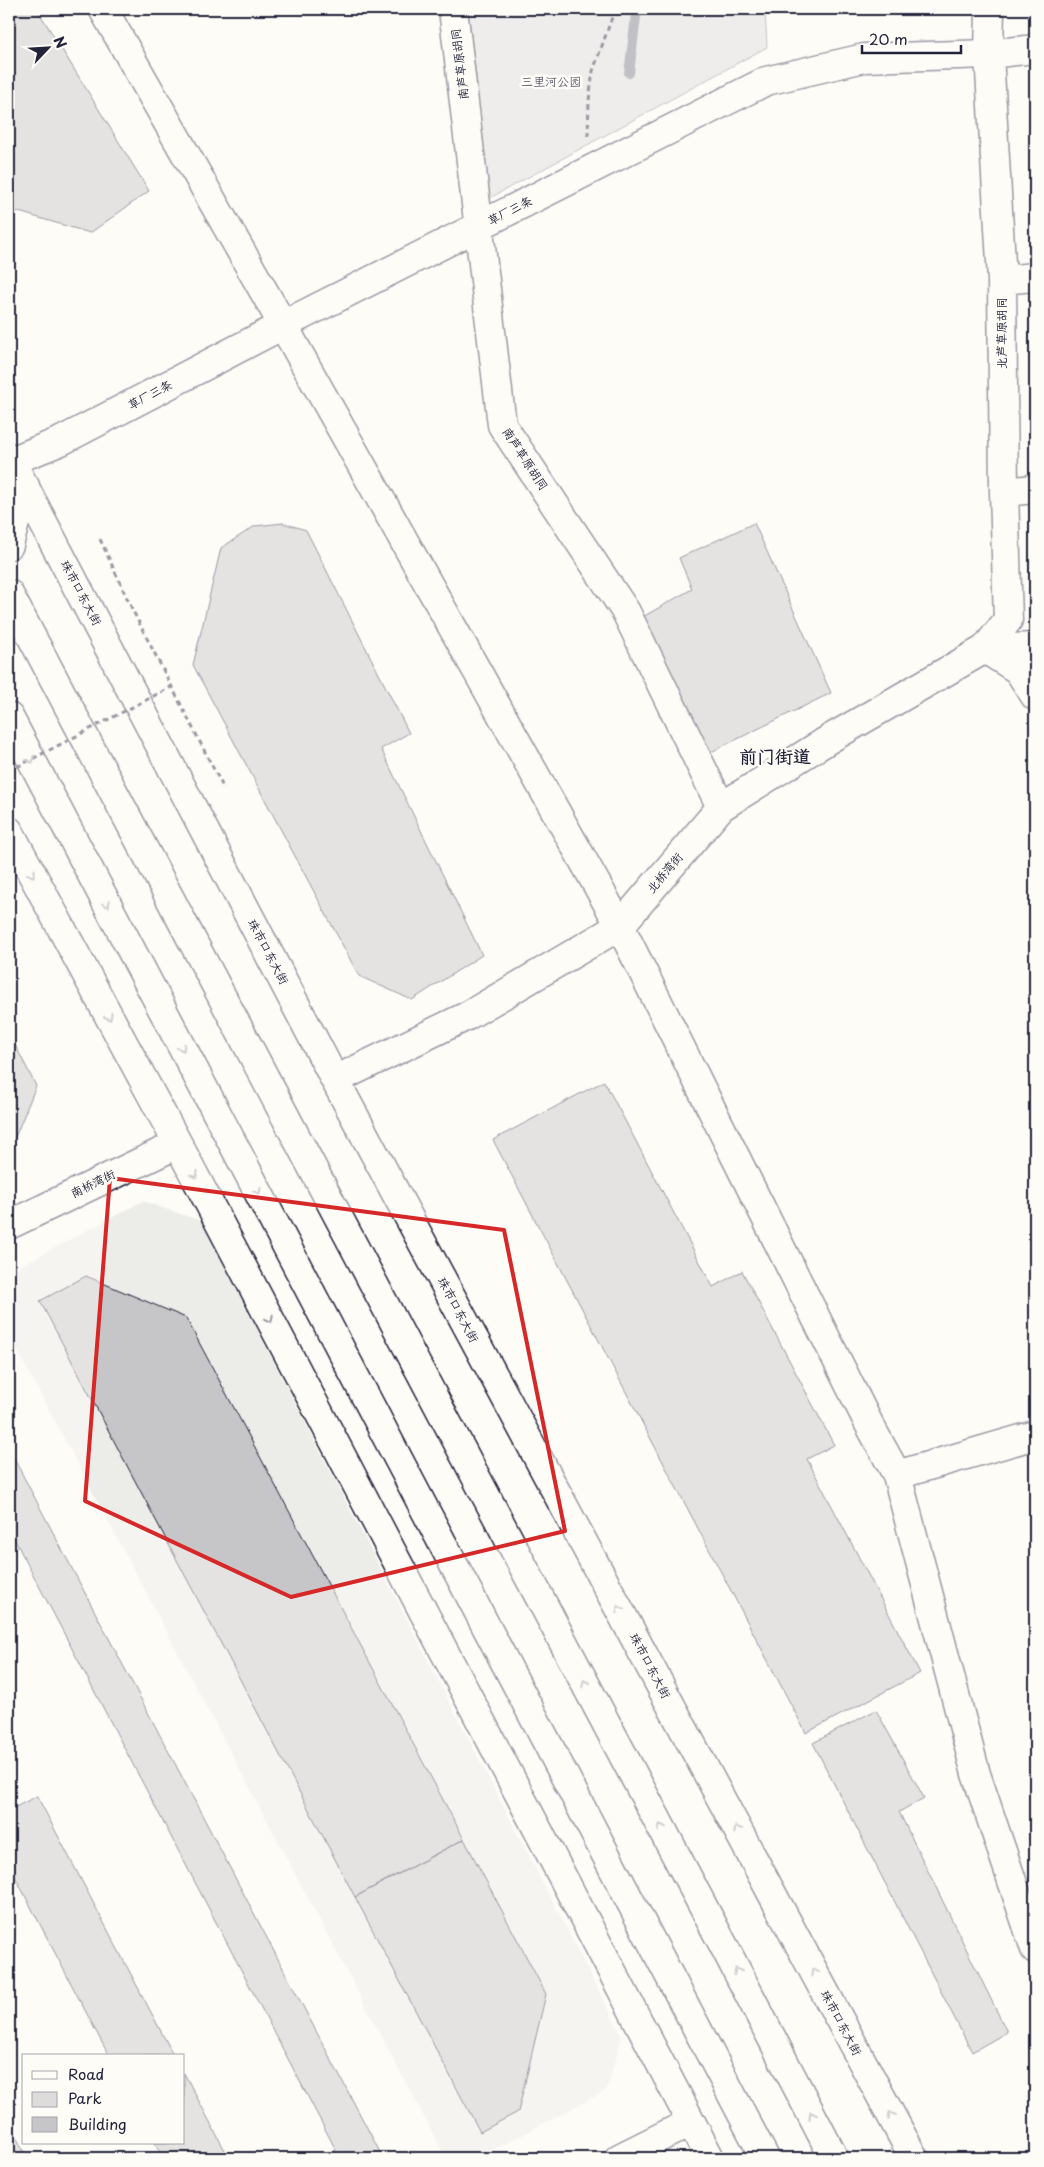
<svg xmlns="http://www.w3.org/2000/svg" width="1044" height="2167" font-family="'Playpen Sans','LXGW WenKai TC',sans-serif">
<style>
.built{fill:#ecece9}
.green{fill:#dddcdb;stroke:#807f8b}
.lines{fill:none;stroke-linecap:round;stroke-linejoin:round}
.stream{stroke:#787885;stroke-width:10}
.building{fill:#c6c6c8;stroke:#22223b}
.minor-casing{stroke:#22223b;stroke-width:31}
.major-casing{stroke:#22223b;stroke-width:31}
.path{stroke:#22223b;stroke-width:3;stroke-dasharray:5 4;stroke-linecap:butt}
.minor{stroke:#fdfcf7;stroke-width:28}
.major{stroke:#fdfcf7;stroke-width:28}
.path-bridge{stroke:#22223b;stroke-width:3;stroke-dasharray:5 4;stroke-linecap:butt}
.oneway{stroke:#9a9aa2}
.marked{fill:none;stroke:#d62828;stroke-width:4;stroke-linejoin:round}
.labels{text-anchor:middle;stroke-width:5;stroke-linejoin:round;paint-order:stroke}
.street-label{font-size:12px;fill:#22223b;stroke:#fdfcf7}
.park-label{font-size:12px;fill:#5a5a6b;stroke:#fdfcf7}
.district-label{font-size:18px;font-weight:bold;fill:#22223b;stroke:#fdfcf7}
</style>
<rect width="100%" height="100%" fill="#fdfcf7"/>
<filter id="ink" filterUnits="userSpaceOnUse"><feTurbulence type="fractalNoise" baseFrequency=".02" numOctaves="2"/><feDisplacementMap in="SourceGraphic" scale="10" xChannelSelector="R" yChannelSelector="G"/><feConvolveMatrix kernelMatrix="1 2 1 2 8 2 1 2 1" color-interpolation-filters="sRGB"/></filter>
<g filter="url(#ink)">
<path class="built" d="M143,1201L201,1221L622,2036L607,2090L478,2158H446L9,1335V1272Z"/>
<path class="green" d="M468,9H765L767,47L490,198Z"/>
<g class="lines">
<path class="stream" d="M629,73L637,9"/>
</g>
<path class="building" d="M9,9H37L149,191L90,233L12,210L9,204Z
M283,523L306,530L409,733L381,749L482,955L412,1000L359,976L193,665L221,548L255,526Z
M754,523L831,693L707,754L639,619L692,589L679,558Z
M9,1033L36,1086L9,1152Z
M604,1081L713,1287L742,1271L834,1445L807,1459L920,1673L806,1733L493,1140Z
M86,1276L186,1318L464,1839L355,1897L40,1301Z
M9,1449L383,2158H319L336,2150L9,1529Z
M876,1710L924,1798L899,1812L1007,2032L972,2052L813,1743Z
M37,1796L174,2056H109L9,1865V1807L10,1810Z
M464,1839L546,1994L518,2112L480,2132L355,1897Z
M184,2073L229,2158H163L155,2143H184Z
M9,2123L27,2158H9Z"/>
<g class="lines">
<g class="minor-casing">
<path id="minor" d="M103,9L283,325L620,926L869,1424L897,1475L976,1774L1035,1949
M453,9L502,425L626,612L721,807
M1002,280L1035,277
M9,457L335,1080L914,2158
M11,461L61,441L283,325L766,81L864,58L989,54L1035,49
M1004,492L1035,489
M985,649L1018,670L1035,696
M985,649L1035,647
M9,831L178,1144L710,2158
M335,1080L467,1016L620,926L721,807L831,738L985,649L1008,620L1004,492L1002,280L989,54L990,9
M9,1225L178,1144
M897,1475L1035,1435
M619,2158L691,2122"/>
</g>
<g class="major-casing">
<path id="major" d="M9,545L25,486
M9,594L725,1948L834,2158
M9,717L765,2158"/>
</g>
<path class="path" d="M588,136L589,100L593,71L615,9
M100,539L133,611L224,789"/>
<use href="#minor" class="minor"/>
<use href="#major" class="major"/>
<path class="path-bridge" d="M9,771L171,687"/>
</g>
<defs><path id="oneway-chevron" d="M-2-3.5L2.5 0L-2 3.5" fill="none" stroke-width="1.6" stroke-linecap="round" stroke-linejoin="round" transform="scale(1.25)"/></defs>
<g class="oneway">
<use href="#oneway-chevron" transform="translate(31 760) rotate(62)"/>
<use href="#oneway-chevron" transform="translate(32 874) rotate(62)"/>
<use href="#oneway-chevron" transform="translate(107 904) rotate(62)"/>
<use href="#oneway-chevron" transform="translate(109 1017) rotate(62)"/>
<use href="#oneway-chevron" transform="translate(182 1048) rotate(62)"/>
<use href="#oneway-chevron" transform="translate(195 1175) rotate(62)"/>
<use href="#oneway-chevron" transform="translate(258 1191) rotate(62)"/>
<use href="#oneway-chevron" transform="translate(270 1319) rotate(62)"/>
<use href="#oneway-chevron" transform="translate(619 1609) rotate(-118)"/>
<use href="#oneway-chevron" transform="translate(585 1683) rotate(-118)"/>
<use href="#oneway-chevron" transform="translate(661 1827) rotate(-118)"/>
<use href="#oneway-chevron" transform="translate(737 1829) rotate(-118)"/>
<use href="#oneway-chevron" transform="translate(737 1971) rotate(-117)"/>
<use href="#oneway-chevron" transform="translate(814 1972) rotate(-118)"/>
<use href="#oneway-chevron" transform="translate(812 2115) rotate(-117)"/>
<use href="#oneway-chevron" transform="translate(891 2115) rotate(-118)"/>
</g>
</g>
<path d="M0 0H1044V2167H0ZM110,1178L504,1230L565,1531L291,1597L85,1501Z" fill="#fdfcf7" fill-opacity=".55" fill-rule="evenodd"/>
<path class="marked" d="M110,1178L504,1230L565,1531L291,1597L85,1501Z"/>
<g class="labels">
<g class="street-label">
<text transform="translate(460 64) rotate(-97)" y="4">南芦草原胡同</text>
<text transform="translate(510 211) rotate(-27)" y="4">草厂三条</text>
<text transform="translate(1002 333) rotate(-90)" y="4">北芦草原胡同</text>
<text transform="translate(150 395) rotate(-28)" y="4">草厂三条</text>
<text transform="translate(525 459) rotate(57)" y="4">南芦草原胡同</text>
<text transform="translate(81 593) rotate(62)" y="4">珠市口东大街</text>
<text transform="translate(665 873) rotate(-50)" y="4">北桥湾街</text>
<text transform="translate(268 952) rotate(62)" y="4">珠市口东大街</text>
<text transform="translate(93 1184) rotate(-26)" y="4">南桥湾街</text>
<text transform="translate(458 1310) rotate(62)" y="4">珠市口东大街</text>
<text transform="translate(650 1666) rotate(62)" y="4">珠市口东大街</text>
<text transform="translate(841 2023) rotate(62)" y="4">珠市口东大街</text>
</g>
<g class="park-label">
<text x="551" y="86">三里河公园</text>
</g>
<g class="district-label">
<text x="775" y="763">前门街道</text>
</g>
</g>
<rect width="1044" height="2167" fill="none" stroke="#fdfcf7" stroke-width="30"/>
<rect x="15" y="15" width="1014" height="2137" fill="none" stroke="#22223b" stroke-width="2" filter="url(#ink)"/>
<rect x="22" y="2054" width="162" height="90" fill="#fdfcf7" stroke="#a5a5ac"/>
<rect x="32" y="2071" width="25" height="8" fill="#fdfcf7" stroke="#a5a5ac"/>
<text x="68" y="2080" font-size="15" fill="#22223b">Road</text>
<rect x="32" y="2092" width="25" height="15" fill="#dddcdb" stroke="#a5a5ac"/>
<text x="68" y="2104" font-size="15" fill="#22223b">Park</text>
<rect x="32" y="2117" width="25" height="15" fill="#c6c6c8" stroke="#a5a5ac"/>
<text x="68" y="2130" font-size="15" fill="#22223b">Building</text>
<g transform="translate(48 48) rotate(65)" stroke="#fdfcf7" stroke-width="4" paint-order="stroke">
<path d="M0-4L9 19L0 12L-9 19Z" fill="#22223b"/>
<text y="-8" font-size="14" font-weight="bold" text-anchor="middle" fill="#22223b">N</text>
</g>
<path d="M862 45v8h99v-8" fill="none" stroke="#22223b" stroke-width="2.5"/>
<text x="869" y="45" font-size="15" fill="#22223b" stroke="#fdfcf7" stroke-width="4" paint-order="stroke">20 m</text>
</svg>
